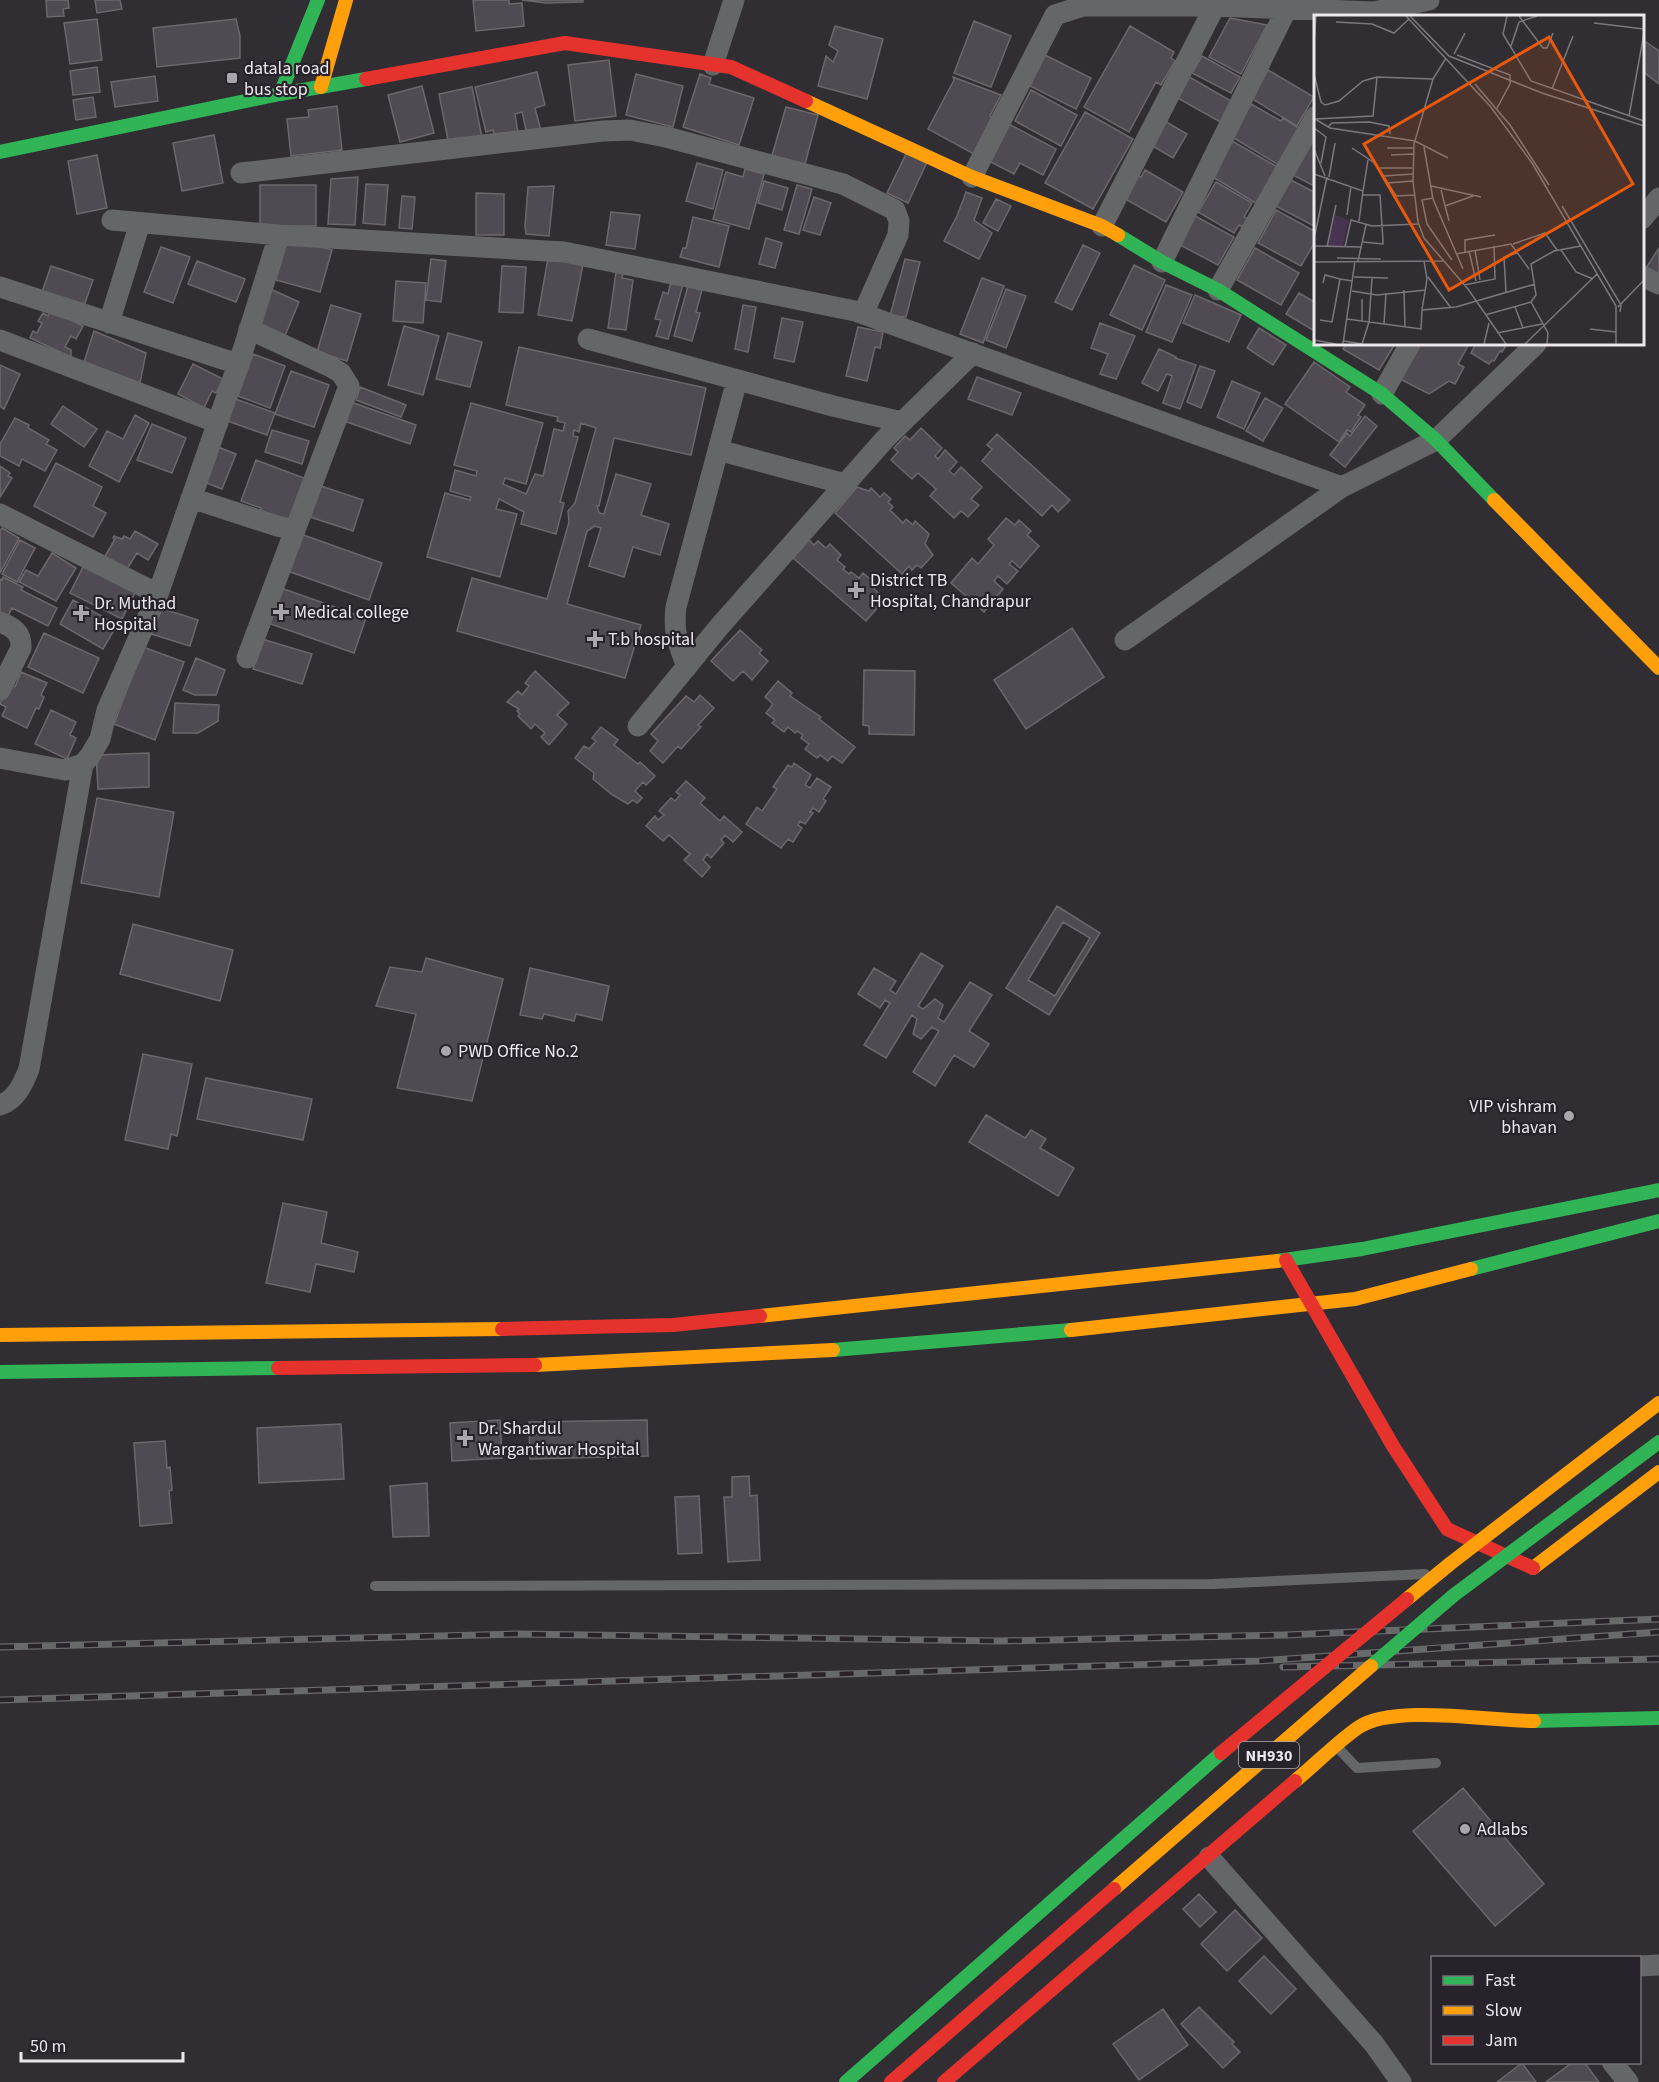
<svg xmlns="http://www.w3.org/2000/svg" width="1659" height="2082" font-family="'Source Sans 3',sans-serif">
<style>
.building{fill:#504a53;stroke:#6b686c;stroke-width:1.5;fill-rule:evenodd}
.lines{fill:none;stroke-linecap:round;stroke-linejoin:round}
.lane{stroke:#646667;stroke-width:10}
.street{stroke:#646667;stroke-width:21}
.fast{stroke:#30b455;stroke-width:14}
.slow{stroke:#ff9f0a;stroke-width:14}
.jam{stroke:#e5322d;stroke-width:14}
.rail-casing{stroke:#68696a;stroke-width:7}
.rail{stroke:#28222b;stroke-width:4.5;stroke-dasharray:14;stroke-linecap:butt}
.fast-bridge{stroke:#30b455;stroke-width:14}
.slow-bridge{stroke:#ff9f0a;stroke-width:14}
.jam-bridge{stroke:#e5322d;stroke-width:14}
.poi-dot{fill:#aaa6ab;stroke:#28222b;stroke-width:2}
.labels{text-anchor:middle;stroke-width:4.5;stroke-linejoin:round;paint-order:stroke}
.shield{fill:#28222b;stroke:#b0acb2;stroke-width:1.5}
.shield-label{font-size:16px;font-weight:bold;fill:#ebe7ec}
.poi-label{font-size:18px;fill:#ebe7ec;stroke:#28222b;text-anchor:start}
.inset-road{fill:none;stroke:#7b787d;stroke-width:1.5}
.view{fill:#e8590c;fill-opacity:0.15;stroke:#e8590c;stroke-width:3}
.inset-edge{fill:none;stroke:#ebe7ec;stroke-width:3}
</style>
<rect width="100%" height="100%" fill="#312e33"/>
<path class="building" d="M46,0H68L69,8L63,9L64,16L47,17Z
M95,0H120L122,9L97,13Z
M473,0H509V4L522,3L524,26L476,31Z
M522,0H583V2L546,3Z
M1230,18L1267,25L1241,74L1209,57Z
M97,19L102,60L70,64L64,23Z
M236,19L240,36V58L157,67L153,28Z
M974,21L1011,36L991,87L954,73Z
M835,26L883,39L867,99L818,86L826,56L833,62L838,51L829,45Z
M1130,26L1174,52L1171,58L1175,61L1161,85L1156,82L1129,132L1084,107Z
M1646,42L1659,51V84L1642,71V46Z
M1045,55L1091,78L1076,109L1030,86Z
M1202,56L1240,77L1231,93L1192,73Z
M609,60L616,116L575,121L568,65Z
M97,67L100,92L73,95L70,71Z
M1268,70L1314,97L1297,126L1251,98Z
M537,72L545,105L535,108L541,131L527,134L522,112L515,114L518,133L495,138L493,130L486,132L475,87Z
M636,74L683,86L673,127L626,115Z
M700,74L711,78L709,84L754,98L739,145L683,127Z
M1186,75L1236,104L1224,124L1174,96Z
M155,76L158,101L115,107L111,82Z
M953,77L1001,95L990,116L993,118L974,154L928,129L954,80Z
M422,86L434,133L400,142L388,95Z
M472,87L482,138L449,145L439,94Z
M1031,90L1077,115L1061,146L1015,121Z
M93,97L96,117L76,120L73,100Z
M1251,104L1281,121L1283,118L1300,129L1279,165L1232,137Z
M337,106L342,150L291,156L287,119L309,117L308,110Z
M786,107L818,115L804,168L771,159Z
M1085,112L1133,139L1093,209L1045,183Z
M1163,120L1187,134L1173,158L1149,144Z
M1007,123L1056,149L1043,175L1020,163L1014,174L987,160Z
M214,135L223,183L182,191L173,143Z
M1232,141L1281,169L1259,205L1211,176Z
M1309,141L1316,145V187L1291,174Z
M907,152L927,162L908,203L887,193Z
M97,155L107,208L77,214L68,161Z
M697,163L723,170L713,209L686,201Z
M745,169L764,174L749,229L713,219L726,172L743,177Z
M1145,170L1183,192L1166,222L1120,196L1133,173L1141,177Z
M358,177L355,225L328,224L331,179Z
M1287,178L1316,193V227L1272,204Z
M764,181L788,188L782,210L758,203Z
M1216,182L1252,203L1244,217L1248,219L1243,227L1239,225L1234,233L1198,212Z
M366,184L388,185L385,225L363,223Z
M260,185H316V226H260Z
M797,185L812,189L799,234L784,230Z
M554,186L549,236L526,234L525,226L528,187Z
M966,192L982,198L974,220L992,233L979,259L944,241L957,216Z
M476,193L504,194V235H476Z
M402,196L415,197L412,229L399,228Z
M814,197L831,203L820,235L803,230Z
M996,199L1011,206L998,231L983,223Z
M1276,210L1316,232V240L1301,266L1258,243Z
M611,212L640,215L635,249L606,245Z
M1195,216L1234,237L1218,265L1180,245Z
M693,217L729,226L719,267L680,257L683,248H686Z
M288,238L332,250L320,292L276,280Z
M766,238L782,243L775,268L759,264Z
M1083,245L1100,253L1072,310L1055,302Z
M161,247L190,257L173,303L144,292Z
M1255,248L1299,273L1281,305L1237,280Z
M1659,248V280L1644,271Z
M548,258L583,264L572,321L538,315Z
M431,259L446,261L441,302L426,300Z
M905,259L920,262L906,317L890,316Z
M197,261L245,279L236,302L188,284Z
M1134,265L1165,280L1142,330L1110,315Z
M51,266L93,280L83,309L41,295Z
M502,266L526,267L523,313L499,312Z
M616,272L623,273L622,278L633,280L626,330L608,328Z
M982,278L1004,286L983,343L960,334Z
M396,281L426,283L423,323L393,321Z
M671,281L683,284L668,339L656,336L661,320L655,319L663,292L668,294Z
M1166,285L1192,295L1172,342L1146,332Z
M688,286L702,290L696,312L700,313L692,341L674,336Z
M268,288L299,302L284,338L253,326Z
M1006,289L1026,296L1006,348L986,340Z
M1299,293L1316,303V332L1286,314Z
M1195,295L1241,315L1229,342L1183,323Z
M331,305L361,314L347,361L317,352Z
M743,305L756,307L748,352L735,349Z
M51,310L83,326L76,339L71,336L65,347L71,350V357L30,338L33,331L37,333L42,323L38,321L43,313L48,316Z
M782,318L803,322L794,362L774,358Z
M1100,323L1135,336L1116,379L1100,374L1108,354L1091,348Z
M404,326L439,336L423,395L388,385Z
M858,327L883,332L880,348L875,347L867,381L846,376Z
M1259,328L1286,345L1273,365L1247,348Z
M94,331L146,353L140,383L84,362Z
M448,333L482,342L470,387L436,379Z
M1346,344H1395L1379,370L1343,349Z
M1416,344H1469L1458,364L1464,367L1455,384L1449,381L1429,394L1398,378Z
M1476,344H1507L1502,352L1500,351L1494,361L1492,360L1489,364L1471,353Z
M519,347L706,388L691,455L614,438L599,506H597L599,513L604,514L616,474L651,484L641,515L669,524L660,555L633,547L624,577L589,566L601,528L595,526L587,531L567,604L641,625L625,678L457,631L472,578L547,599L569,522L568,511L575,503L596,428L581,423L579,432L574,430L573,436L578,437L560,502L564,503L556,534L521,524L524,512L499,499L496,509L517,514L500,577L427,557L445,493L470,500L471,497L450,491L455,470L476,476L477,471L454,465L471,403L543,423L526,484L505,478L503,484L526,494L535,474L543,476L554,429L563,431L565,423L557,421L558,417L506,405Z
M1159,349L1176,357L1175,358L1196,365L1180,409L1163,403L1172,376L1167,374L1158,391L1142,383Z
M253,354L285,366L270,408L238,396Z
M1314,362L1350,387L1346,392L1365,405L1358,415L1361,417L1351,432L1347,430L1339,442L1285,404Z
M193,364L223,379L216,393L212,391L204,408L178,394Z
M0,365L20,374L4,409L0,406Z
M1200,366L1215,371L1201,408L1187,402Z
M291,371L329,385L314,427L275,414Z
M977,377L1021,393L1012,415L968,399Z
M1232,381L1260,393L1244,429L1217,417Z
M360,387L406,405L401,417L356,400Z
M230,397L275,413L267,435L222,419Z
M1265,398L1283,408L1263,441L1246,431Z
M351,402L416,425L410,444L344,421Z
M63,406L97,429L84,447L51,424Z
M135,415L149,423L119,482L89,466L107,431L123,439Z
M1365,416L1377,426L1345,467L1330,455L1347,433L1350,436Z
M15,418L29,425L28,428L49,440L46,444L57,450L45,471L22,459L19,466L0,456V444Z
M152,424L186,438L172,473L137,460Z
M921,428L942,448L935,456L938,459L945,450L957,462L949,471L954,475L961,467L982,487L971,499L979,505L968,517L961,511L954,518L930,496L936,489L918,473L912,479L891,460L898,452L894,448L905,436L910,440Z
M272,430L309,441L302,464L265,452Z
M997,434L1070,500L1058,512L1052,505L1042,516L982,461L992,449L987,445Z
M218,447L236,454L222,489L204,482Z
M256,460L309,480L292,525L259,513L261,508L241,501Z
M56,463L102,487L93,506L106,513L93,537L34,506Z
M0,466L10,473L8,476L12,478L0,497Z
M321,486L363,500L353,531L310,517Z
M857,487L869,491L871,488L880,497L884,493L891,499L888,502L893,507L890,510L903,523L906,519L913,525L915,521L929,534L925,544L933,555L921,568L917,565L912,570L909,566L902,574L835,513Z
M1006,518L1015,525L1019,520L1031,531L1027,535L1039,546L1020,568L1012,561L1009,564L1018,571L1007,584L998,576L994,581L1003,589L984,612L951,583L972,558L978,564L994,545L988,539Z
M2,528L19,538L0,573V531Z
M135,531L158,544L148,560L137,553L125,572L104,558L115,539L113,538L114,536L122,539L124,536L130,539Z
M295,532L382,563L369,600L282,569Z
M20,540L35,548L17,582L2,574Z
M809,540L814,545L818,541L826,548L830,544L841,555L837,560L845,567L843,569L849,574L851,572L859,578L863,573L875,583L872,587L880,594L872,604L877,608L866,621L793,558Z
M52,553L76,568L56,601L19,582L26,570L38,576Z
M85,563L137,589L122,619L70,593Z
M3,577L23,587L21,590L57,608L48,626L12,608L6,620L0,617V579L2,580Z
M281,588L366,618L354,653L268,623Z
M73,600L117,625L103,649L60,624Z
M157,607L198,620L190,646L148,633Z
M1072,628L1104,677L1026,729L994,680Z
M740,630L762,650L759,653L768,661L752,680L743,671L733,681L711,661Z
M44,633L99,658L83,693L28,667Z
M262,639L312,654L302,684L253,669Z
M143,647L184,662L155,740L114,724Z
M196,658L225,670L216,695H195L183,690Z
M864,670L915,671L914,735L869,734V726L863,725Z
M535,671L569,703L557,715L567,724L549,745L541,737L545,733L535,724L531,729L518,716L520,714L517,711L519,709L507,702L518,691L522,695L529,686L525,683Z
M21,672L47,683L41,695L44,697L39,709L36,708L27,728L2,716L6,707L0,704L9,684L15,687Z
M778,681L792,693L790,696L821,717L819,719L855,747L842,763L832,756L828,761L820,755L817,758L805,749L809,744L801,738L803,735L797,731L795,733L788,727L784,732L772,723L775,720L766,713L773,704L765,697Z
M700,695L714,708L698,725L701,727L681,749L678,746L663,763L650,751L658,741L651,734L686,696L694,702Z
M175,703L219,705L218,721L198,733H173Z
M51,710L76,722L70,735L76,738L67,759L35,744Z
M601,727L618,740L614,745L638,764L640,762L655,776L646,785L643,782L635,791L642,798L637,803L633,800L628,804L611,794L593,779L594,773L575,758L584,746L589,749L596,741L592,738Z
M149,753V787L98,789L96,755Z
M794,763L811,775L805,785L810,788L817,778L831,787L823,799L826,801L819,812L813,808L810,812L813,813L805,824L800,821L798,825L802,828L793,842L788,839L781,848L746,824L757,807L762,811L777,789L773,787L788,765L792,767Z
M686,781L705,798L700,803L720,821L724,816L742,832L733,842L725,835L721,840L724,843L711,858L707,854L703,860L710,867L702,877L684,860L690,854L669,835L663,841L646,826L655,816L658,820L664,815L659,811L671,798L675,801L680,795L676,792Z
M97,798L174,812L159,897L81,883Z
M1057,906L1100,933L1049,1015L1006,988ZM1063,922L1090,938L1055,996L1028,980Z
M133,924L233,950L220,1001L120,974Z
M921,953L943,966L918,1006L923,1009L935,999L943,1005L938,1018L944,1022L970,982L992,995L969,1031L989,1044L974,1067L954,1055L935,1086L913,1072L939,1031L932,1027L921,1039L913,1034L917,1019L912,1015L886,1058L864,1045L890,1003L885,1000L880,1008L858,994L874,968L896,981L890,990L896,994Z
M426,958L503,979L472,1101L397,1088L416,1014L376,1006L390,967L422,972Z
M530,968L609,986L602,1020L576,1014L574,1021L544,1014L542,1019L520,1015Z
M143,1054L192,1064L177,1136L171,1134L168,1149L125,1140Z
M206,1078L312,1099L303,1140L197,1119Z
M986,1115L1025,1138L1031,1130L1046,1139L1040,1148L1074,1168L1058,1196L969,1142Z
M283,1203L327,1212L321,1243L358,1252L354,1272L316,1264L310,1292L266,1283Z
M500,1420L502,1458L452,1461L450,1423Z
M647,1420L648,1456L530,1459L529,1422Z
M341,1424L344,1479L259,1483L257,1428Z
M165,1441L167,1468L170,1467L172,1490L169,1491L172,1523L140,1526L134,1443Z
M749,1476L750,1496L757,1495L760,1560L728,1562L724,1497H732V1477Z
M427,1483L429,1536L393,1537L390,1486Z
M699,1496L702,1553L678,1554L675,1497Z
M1463,1788L1544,1884L1495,1926L1413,1831Z
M1199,1894L1216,1912L1200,1927L1183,1909Z
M1235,1910L1262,1938L1227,1971L1201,1944Z
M1264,1956L1296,1989L1271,2014L1239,1981Z
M1199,2007L1234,2042L1232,2044L1240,2052L1223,2068L1181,2024Z
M1163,2009L1188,2045L1139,2080L1113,2044Z
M1573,2062H1584L1599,2082H1546Z
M1522,2063L1536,2082H1497Z"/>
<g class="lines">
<path class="lane" d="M375,1586L1213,1584L1425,1574
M1338,1748L1357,1768L1436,1763"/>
<path class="street" d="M713,65L734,0
M241,173L603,131L630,130L666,137L843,184L895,210L899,221L898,235L863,314
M972,177L1055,15L1083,6H1215L1374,12L1429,0
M1642,219L1659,198
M112,220L279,235L564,252L855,311L1342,487
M1102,226L1215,6
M1162,262L1287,8
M1642,276L1659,284
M0,287L238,364
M1218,290L1316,116
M109,323L140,223
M588,339L833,406L902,422
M0,340L218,423
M1382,394L1410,344
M718,450L845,484
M191,498L277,526L295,530
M0,514L158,594
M0,622C13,627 22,633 21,648L0,690
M1125,640L1342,487L1436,440L1536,344
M247,658L349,386L341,373L331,367L249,329
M687,667C678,643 673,633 676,607L737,380
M638,726L719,627L885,439L973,353
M0,758L65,770L83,764L90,756L100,739L107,710L158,594L244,347L279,235
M0,1105C16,1100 23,1084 29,1069L83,764
M1209,1857L1374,2044L1401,2082
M1640,1966L1659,1965
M1612,2062L1628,2082"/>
<path class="fast" d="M280,94L318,0
M0,152L280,94L366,79
M1118,235L1162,262L1218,290L1382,394L1436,440L1494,500
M1277,1261L1362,1249L1659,1190
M1471,1269L1659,1221
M833,1350L1071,1330
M0,1372L278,1368
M1534,1721L1659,1718
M846,2082L1221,1753"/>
<path class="slow" d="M321,87L346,0
M806,101L972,177L1102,226L1118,235
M1494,500L1659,668
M760,1316L1277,1261
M1071,1330L1355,1299L1471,1269
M0,1335L502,1329
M535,1365L833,1350
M1533,1568L1659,1472
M1295,1781C1315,1765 1338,1741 1359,1727C1394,1704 1490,1721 1534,1721"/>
<path class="jam" d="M366,79L565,43L731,67L806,101
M1286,1260L1393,1446L1447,1529L1533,1568
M502,1329L673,1325L760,1316
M278,1368L535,1365
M944,2082L1295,1781"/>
<g class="rail-casing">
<path id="rail" d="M0,1647L515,1634L1000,1641L1285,1635L1659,1619
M1283,1667L1659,1659
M0,1700L1259,1661L1659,1632"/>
</g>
<use href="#rail" class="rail"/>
<path class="fast-bridge" d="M1371,1666L1454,1595L1659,1442"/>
<path class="slow-bridge" d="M1407,1599L1451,1563L1659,1403
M1114,1889L1371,1666"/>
<path class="jam-bridge" d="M1221,1753L1407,1599
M891,2082L1114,1889"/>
</g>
<g class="poi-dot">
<rect x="226" y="72" width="12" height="12" rx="3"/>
<path d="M853 581h6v6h6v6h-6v6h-6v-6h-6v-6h6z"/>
<path d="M278 603h6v6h6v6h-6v6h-6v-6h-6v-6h6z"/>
<path d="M78 604h6v6h6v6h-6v6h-6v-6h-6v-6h6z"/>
<path d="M592 630h6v6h6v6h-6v6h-6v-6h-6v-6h6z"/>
<circle cx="446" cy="1051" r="6"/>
<circle cx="1569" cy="1116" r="6"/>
<path d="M462 1429h6v6h6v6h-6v6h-6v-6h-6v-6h6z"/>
<circle cx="1465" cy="1829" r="6"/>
</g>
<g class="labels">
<rect class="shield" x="1239" y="1742" width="60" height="26" rx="4.5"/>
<g class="shield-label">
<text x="1269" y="1761">NH930</text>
</g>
<g class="poi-label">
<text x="244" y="74">datala road<tspan x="244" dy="21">bus stop</tspan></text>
<text x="870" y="586">District TB<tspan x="870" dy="21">Hospital, Chandrapur</tspan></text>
<text x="94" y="609">Dr. Muthad<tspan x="94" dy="21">Hospital</tspan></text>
<text x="294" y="618">Medical college</text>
<text x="608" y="645">T.b hospital</text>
<text x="458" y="1057">PWD Office No.2</text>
<text x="1557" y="1112" text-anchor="end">VIP vishram<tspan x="1557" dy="21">bhavan</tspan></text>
<text x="478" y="1434">Dr. Shardul<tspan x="478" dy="21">Wargantiwar Hospital</tspan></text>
<text x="1477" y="1835">Adlabs</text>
</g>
</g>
<g transform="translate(1314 15)">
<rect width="330" height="330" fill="#312e33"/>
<path d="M21,200L35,205L29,231H14Z" fill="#473450"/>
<path class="inset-road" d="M92,1L176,91L218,148L302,291V329M96,1L135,41L228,78L330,111M193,1L189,19L217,66L330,106M205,1L229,33H233L239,18M22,7L58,9L80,18L95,4M280,8L330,14M0,28L2,1M197,31L205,7L223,1M140,39L151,18M143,40L196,60V69L182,95M132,43L119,64L100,129L99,166L104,207L110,223L154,274L192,329M0,59L7,87L11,90L25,86L49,66L63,62M161,69L196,110L235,170M238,74L259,21M315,101L330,18M1,104L59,101L63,62L119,64M1,104L16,113L101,126L134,143M14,112L18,108L55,107L75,111L76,119M0,113L12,122L7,148M110,132L119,184L149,254M38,133L62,149L82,181L101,180M73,133H99M0,134L11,161M77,140L99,139M66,153H98M0,159L49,176L45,206M70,161L99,159M15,162L21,128M73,168L99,166M117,171L167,182M127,175L135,206M49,176L54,145M49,180H66L69,226V229L49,227M119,183L108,185L113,209L138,245M131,191L159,181M248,191L307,290L306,297M33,200L37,171M0,224L13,162M199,229L231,218L243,235M0,231L48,232M13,232L22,190M31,232L37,205L58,211L104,209M161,235L166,265M247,235L262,257L279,264M155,236L162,266M151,237V225L181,220M142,239L197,229L215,254M23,243L67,244M44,246L52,210M0,247L129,246M40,262L74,263M114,262L137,293M9,268L11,260L26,264M150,270L181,264L180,231M90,275L91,312M38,276L63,280L112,275M192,277L190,242L203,238M48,284V306M217,287L234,318L233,329M201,292L209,313M304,292L330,265M108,295L113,264L110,246M171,300L217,287L222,280L217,249L240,236L267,231M33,304L107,314L108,295L142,292L221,269M6,305L18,307L26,264L39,266M70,309L72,278M276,314L302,317M183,318L228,309M0,325L22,329M30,326L48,329M29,329L41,246M48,329L55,307L58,263M170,329L175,308M211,329L283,259"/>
<path class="view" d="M235,22L319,169L135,275L50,129Z"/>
<rect width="330" height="330" class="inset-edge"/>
</g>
<rect x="1431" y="1956" width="210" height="108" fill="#28222b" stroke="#767178" stroke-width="1.5"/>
<rect x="1443" y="1976" width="30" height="9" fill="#30b455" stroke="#767178" stroke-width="1.5"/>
<text x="1485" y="1986" font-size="18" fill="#ebe7ec">Fast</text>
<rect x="1443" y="2006" width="30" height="9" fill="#ff9f0a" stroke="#767178" stroke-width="1.5"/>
<text x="1485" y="2016" font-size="18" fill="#ebe7ec">Slow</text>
<rect x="1443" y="2036" width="30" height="9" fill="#e5322d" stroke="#767178" stroke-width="1.5"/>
<text x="1485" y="2046" font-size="18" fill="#ebe7ec">Jam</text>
<path d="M21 2052v9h162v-9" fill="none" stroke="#ebe7ec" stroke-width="3"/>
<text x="30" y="2052" font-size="18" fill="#ebe7ec" stroke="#28222b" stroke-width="4.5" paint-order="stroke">50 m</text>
</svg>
